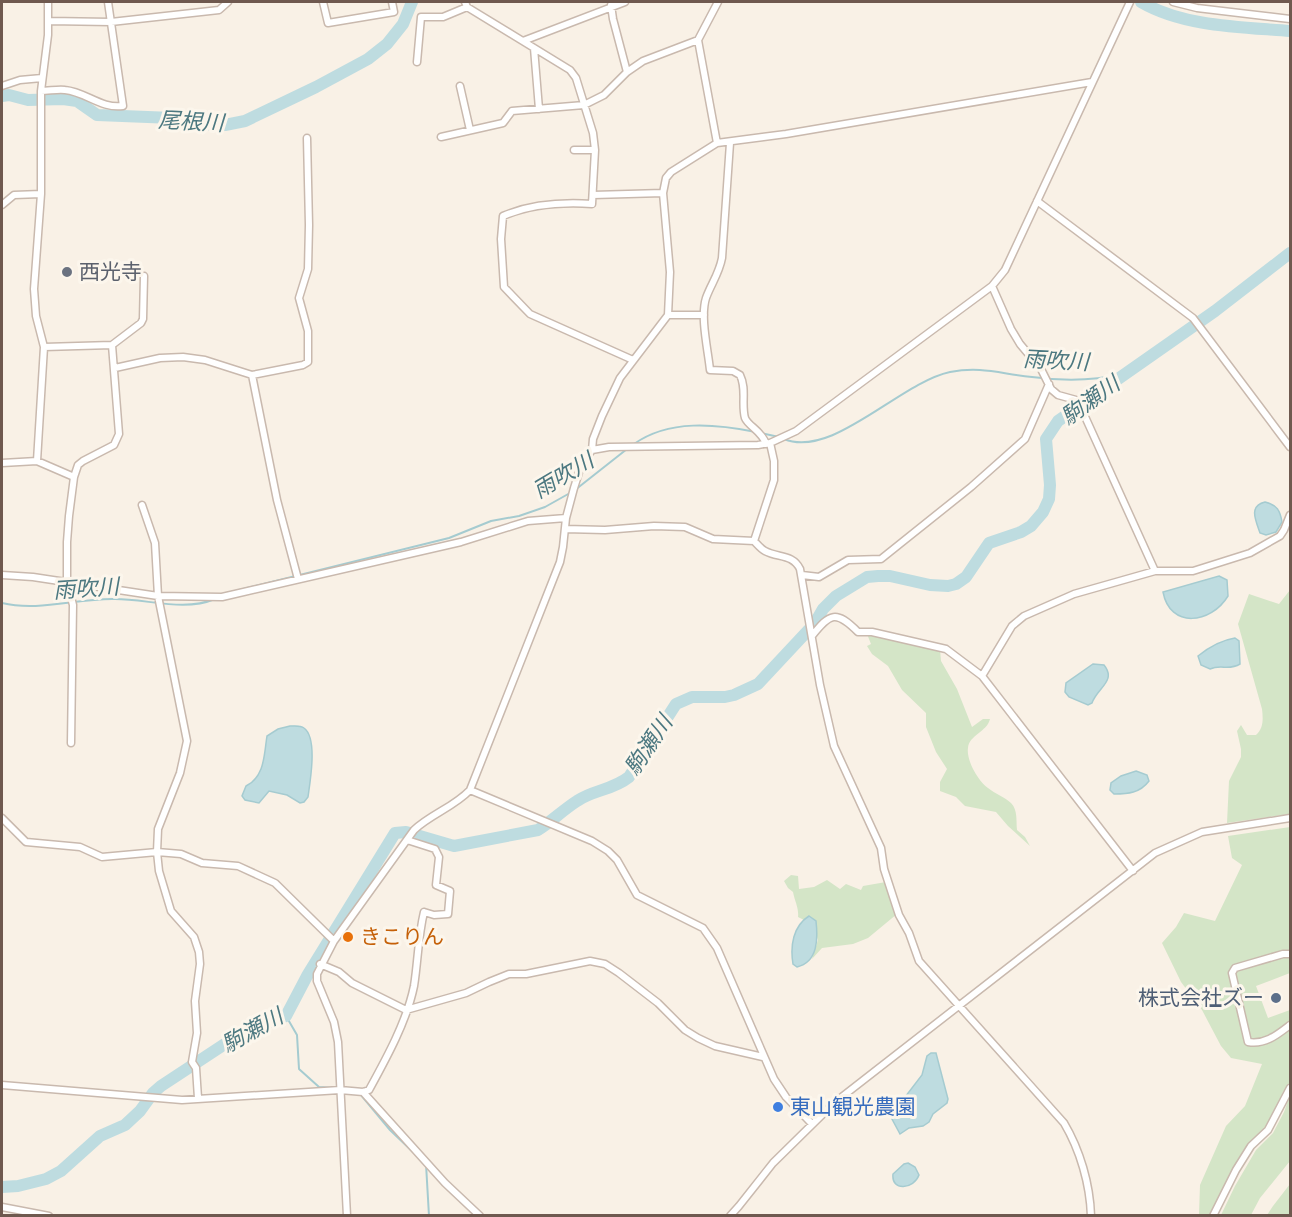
<svg xmlns="http://www.w3.org/2000/svg" width="1292" height="1217" font-family="Commissioner,'Noto Sans JP',sans-serif">
<style>
.green{fill:#d4e5c7}
.water{fill:#bedce0;stroke:#a5cbd0;stroke-width:1.5}
.lines{fill:none;stroke-linecap:round;stroke-linejoin:round}
.stream{stroke:#a5cbd0;stroke-width:2}
.river{stroke:#bedce0;stroke-width:12}
.minor-casing{stroke:#c9b9ae;stroke-width:9}
.minor{stroke:#fff;stroke-width:6}
.worship-dot{fill:#6b7280;stroke:#fcf6ec;stroke-width:2}
.food-dot{fill:#e8710a;stroke:#fcf6ec;stroke-width:2}
.service-dot{fill:#5c6f8a;stroke:#fcf6ec;stroke-width:2}
.shop-dot{fill:#3f7fe0;stroke:#fcf6ec;stroke-width:2}
.labels{text-anchor:middle;stroke-width:6;stroke-linejoin:round;paint-order:stroke}
.worship-label{font-size:21px;fill:#5b616d;stroke:#fcf6ec;text-anchor:start}
.food-label{font-size:21px;fill:#c56008;stroke:#fcf6ec;text-anchor:start}
.service-label{font-size:21px;fill:#4e5e75;stroke:#fcf6ec;text-anchor:end}
.shop-label{font-size:21px;fill:#366cbe;stroke:#fcf6ec;text-anchor:start}
.water-label{font-size:22px;font-style:italic;fill:#4c7880;stroke:#fcf6ec}
</style>
<rect width="100%" height="100%" fill="#f9f1e6"/>
<path class="green" d="M1290,590V814L1227,823L1229,781L1241,757V749L1237,731L1241,725L1247,735H1256C1264,728 1263,718 1262,709L1238,624L1249,594L1279,604Z
M867,634L940,649L941,661L957,689L972,727L983,719H990C987,732 969,735 968,748C966,760 978,781 988,788C995,794 1005,797 1011,803C1018,810 1016,821 1017,830L1025,837L1030,846L1008,826L996,812L965,806L956,797L940,791V782L947,769L936,752L926,727V713L902,690L888,666L872,654L867,646L871,644Z
M1290,827V973L1256,986L1268,1018L1290,1010V1083L1283,1092L1277,1110L1266,1127L1250,1144L1233,1169L1209,1215H1199L1200,1185L1226,1126L1245,1106L1262,1064L1231,1058L1221,1046L1202,1010L1181,982L1162,943L1176,927L1184,913L1215,921L1242,865L1232,858L1228,836Z
M791,875L798,876L799,889L814,887L827,880L840,889L846,884L861,890L863,886L886,882L897,914L868,938L853,944L822,948L812,959L818,940L809,916L804,920L798,917C799,908 795,902 793,892L788,888L784,881Z
M1290,1095V1161L1260,1198L1251,1215H1221L1235,1186L1256,1150L1273,1133L1284,1112Z
M1290,1184V1213L1288,1215H1267L1273,1206Z"/>
<path class="water" d="M1265,502C1277,505 1280,510 1282,522L1276,532L1266,535L1260,533C1256,521 1248,506 1265,502Z
M1219,576L1227,580L1228,596C1211,624 1170,629 1163,592Z
M1235,638L1239,641L1240,664C1229,671 1221,664 1210,669L1201,665L1198,656C1208,648 1222,640 1235,638Z
M1093,664L1104,665C1117,681 1097,688 1092,703L1088,705L1069,697L1065,692L1066,683Z
M290,726C295,726 300,725 304,728C318,738 310,782 308,797L304,802L300,803L287,795L269,791L259,803L245,800L242,796L246,786C265,777 264,754 267,736L278,729Z
M1136,771L1147,775L1149,781C1140,793 1128,794 1114,794L1110,790L1111,783L1121,776Z
M809,916L816,921C818,939 818,962 797,967L793,964C790,946 793,926 809,916Z
M931,1053H936L948,1099L947,1103L933,1114L929,1122L923,1126L909,1128L900,1134L892,1119V1114L922,1075L927,1056Z
M908,1163L915,1167L919,1175C914,1189 891,1192 893,1174L904,1164Z"/>
<g class="lines">
<path class="stream" d="M761,433L779,437
M784,439C833,459 899,383 950,372C982,366 1001,374 1032,377C1062,381 1093,381 1123,374
M634,444C669,419 716,424 756,432
M575,490L627,449
M231,592L449,538L491,521L519,516L545,507L570,493
M2,603C39,612 77,598 115,599C148,599 184,612 215,599
M286,1016L297,1035L299,1069L319,1087L333,1088
M361,1095L390,1130L413,1152
M426,1164L429,1216"/>
<path class="river" d="M1141,2C1184,27 1242,27 1290,31
M2,96L9,95L28,100L63,99L77,101L97,115L173,118L199,124L225,125L245,121L316,87L368,59L387,44L403,24L412,2
M2,1187L18,1186L46,1179L61,1171L100,1136L125,1125L140,1111L153,1093L161,1086L240,1034L286,1016L307,976L395,833L406,832L454,846L538,830C552,821 563,810 577,801C593,790 613,790 629,777L676,704L692,697H725L734,695L758,684L815,623L823,609L836,596L854,585L867,577L878,576H890L930,585L948,586L956,584L966,577L989,543L1021,532L1031,526L1043,512L1049,499L1050,485L1046,439L1058,421L1215,311L1290,253"/>
<g class="minor-casing">
<path id="minor" d="M323,2L328,23L394,12L392,2
M465,2L467,7L570,70L576,78L593,133L595,150L592,204C562,202 531,204 503,216L501,239L504,287L530,314L633,360
M1173,2L1197,8L1290,19
M611,5L613,19L627,72
M49,21L111,22L219,10L228,2
M523,41L625,2
M534,48L539,109
M417,62L421,17H443L467,7
M2,86L20,80L42,78
M460,86L470,130
M41,91C49,91 58,89 65,90C86,92 101,109 123,106L108,2
M441,137L503,123L512,111L584,105L604,95L627,72L643,61L698,40
M717,143L698,40L718,2
M730,143L722,258C719,274 711,284 706,298C700,317 708,350 710,370L733,371L740,375C747,389 741,404 745,418C748,426 762,431 766,444
M574,150H595
M593,195L663,193
M1037,201L1193,318L1290,447
M2,205L14,195L41,194
M992,286L1011,329L1020,344L1041,369L1051,389L1058,395L1076,400L1082,410L1155,571
M668,315H704
M112,345L141,323L143,319L144,276
M44,347L112,345L119,434L114,445L83,461L78,465L74,477L69,516L67,542V582L73,605L71,743
M115,368L160,358L183,357L205,360L252,375L303,365L308,362V331L299,298L308,269L309,225L307,138
M252,375L277,500L298,579
M592,450L609,447L758,445L770,443L796,431L992,286L1005,270L1130,2
M37,461L44,347L36,316L34,289L41,194V91L48,35V2
M2,463L37,461L74,477
M142,505L155,543L158,596L187,741L180,773L158,829L157,852L159,871L171,911L194,937L199,952L200,964L195,1001L197,1033L192,1062L196,1068L198,1098
M565,529L605,530L654,526L685,527L713,539L754,541C757,544 761,549 765,551C778,558 793,554 800,569L820,685L834,746L881,848L884,869L899,915L909,933L919,961L1064,1123C1080,1150 1090,1184 1091,1216
M754,541L774,480V461L770,443
M2,575L33,577L158,596L222,597L461,542L528,521L566,518
M802,575L819,577L848,560L881,559L971,487L1025,439L1049,384
M812,636C830,613 836,610 858,632H872L946,649L982,676L1133,871
M982,676L1012,626L1024,616L1074,594L1155,571H1193L1250,553L1280,536L1284,530L1290,515
M470,790L592,841L608,851L617,860L637,895L703,928L717,948L774,1079L786,1097L812,1124
M2,818L26,842L80,847L102,857L157,852L181,854L202,863L238,866L275,883L334,941
M1290,954H1283L1235,968L1232,973L1248,1042C1265,1045 1277,1035 1290,1025
M320,964L339,972L352,983L406,1010L466,993L489,982L509,974H526L590,961L605,964L619,973L658,1003L685,1030L698,1038L715,1046L763,1057
M2,1085L182,1100L340,1090L363,1092L369,1090C386,1059 407,1021 414,986C418,961 418,937 424,912L434,915L448,914L450,891L436,885L439,857L435,849L407,840
M363,1092L445,1183L480,1216
M2,1207L49,1216
M347,1216L338,1042L334,1022L317,981V974L334,941L414,830C431,814 454,807 470,790L560,562L563,547L566,518L574,488L581,466L592,450L593,439L602,416L620,378L668,315L670,272L663,193L666,178L671,172L717,143L786,134L1092,82
M730,1216L739,1206L773,1163L834,1103L1155,853L1202,832L1290,818
M1213,1216L1236,1170L1251,1146L1268,1130L1290,1088"/>
</g>
<use href="#minor" class="minor"/>
</g>
<circle class="worship-dot" cx="67" cy="272" r="6"/>
<circle class="food-dot" cx="348" cy="937" r="6"/>
<circle class="service-dot" cx="1276" cy="998" r="6"/>
<circle class="shop-dot" cx="778" cy="1107" r="6"/>
<g class="labels">
<g class="worship-label">
<text x="79" y="279">西光寺</text>
</g>
<g class="food-label">
<text x="360" y="944">きこりん</text>
</g>
<g class="service-label">
<text x="1264" y="1005">株式会社ズー</text>
</g>
<g class="shop-label">
<text x="790" y="1114">東山観光農園</text>
</g>
<g class="water-label">
<text transform="translate(191 121) rotate(3)" y="8">尾根川</text>
<text transform="translate(1056 360) rotate(3)" y="8">雨吹川</text>
<text transform="translate(1090 400) rotate(-36)" y="8">駒瀬川</text>
<text transform="translate(563 475) rotate(-31)" y="8">雨吹川</text>
<text transform="translate(86 588) rotate(-4)" y="8">雨吹川</text>
<text transform="translate(648 745) rotate(-56)" y="8">駒瀬川</text>
<text transform="translate(252 1030) rotate(-29)" y="8">駒瀬川</text>
</g>
</g>
<rect width="1292" height="1217" fill="none" stroke="#6f594f" stroke-width="6"/>
</svg>
